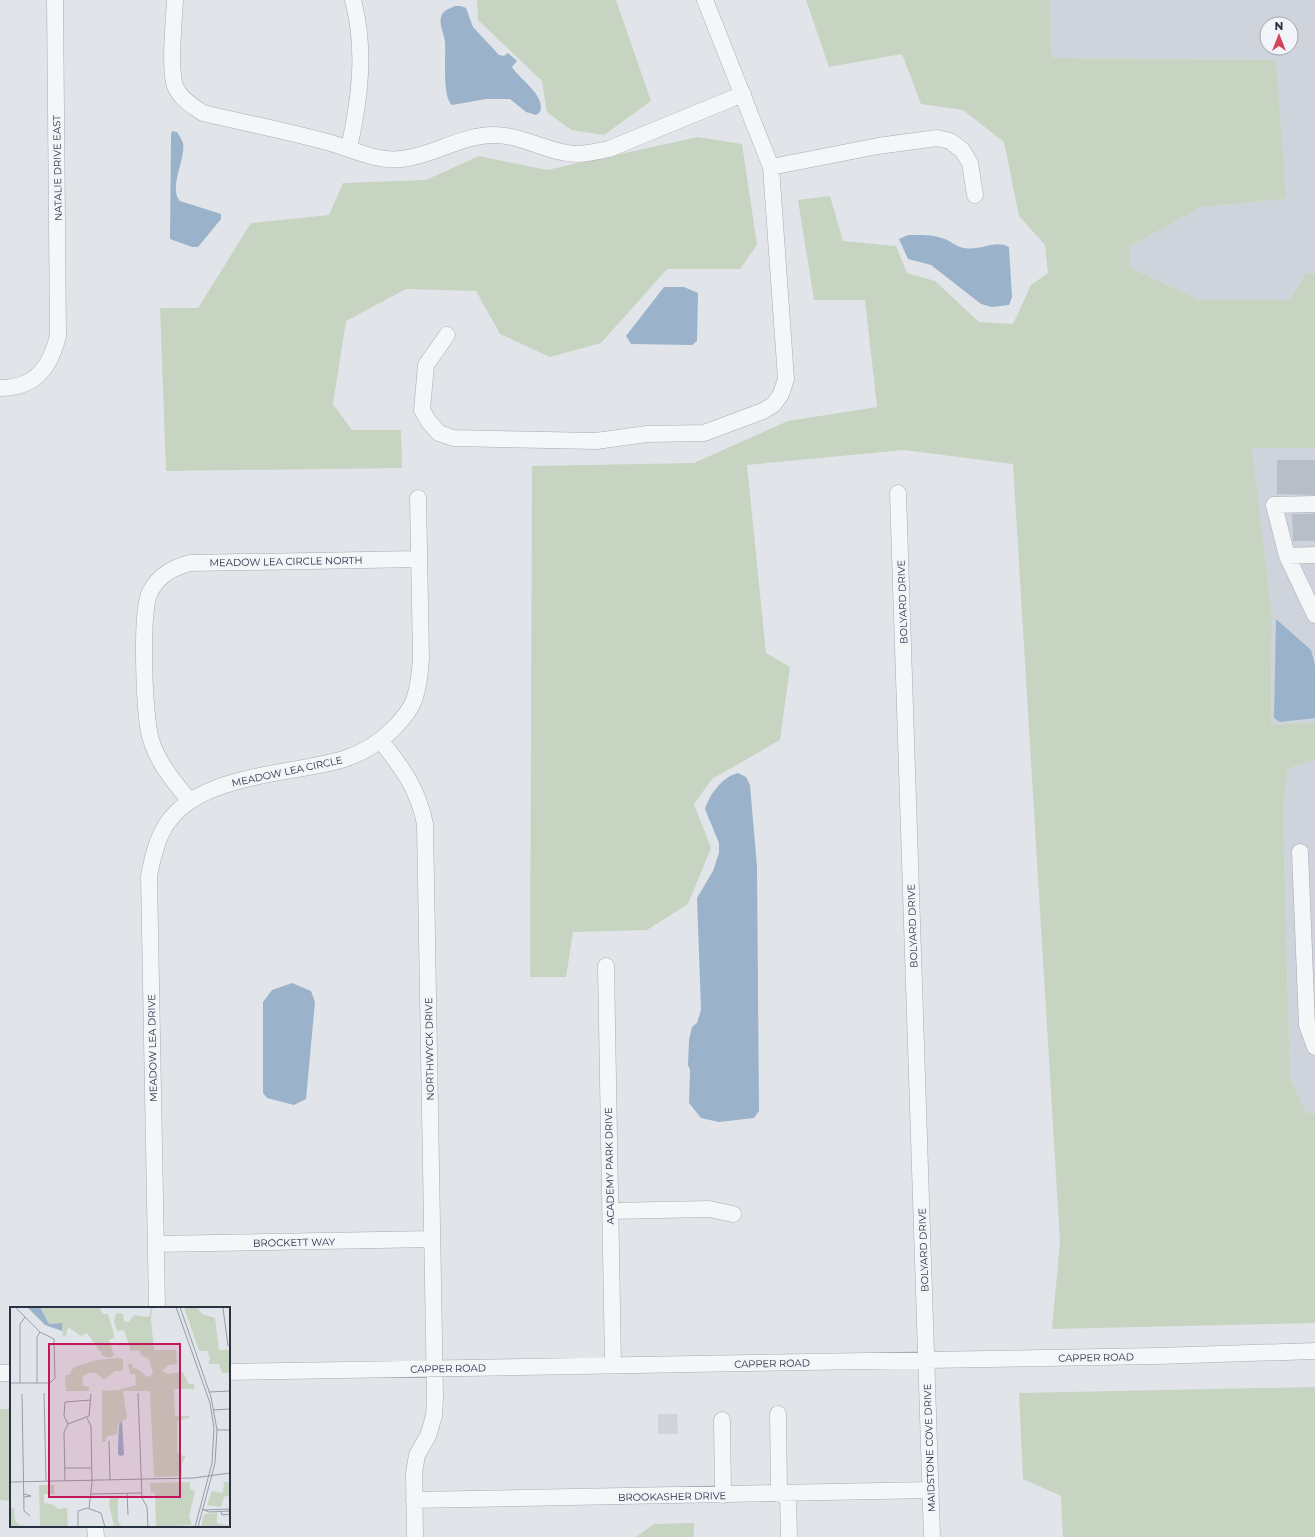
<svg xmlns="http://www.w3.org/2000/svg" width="1315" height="1537" font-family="Montserrat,sans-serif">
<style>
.built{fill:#cfd4dc;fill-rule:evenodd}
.green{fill:#c7d4c2}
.water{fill:#9bb2cb}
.building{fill:#b8bec8}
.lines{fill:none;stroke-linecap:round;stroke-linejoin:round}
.minor-casing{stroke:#a6acb5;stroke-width:17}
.minor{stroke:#f4f6f8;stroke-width:16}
.labels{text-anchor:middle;stroke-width:3.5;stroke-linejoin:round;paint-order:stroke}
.street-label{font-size:10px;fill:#293243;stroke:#f1f4f8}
.inset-road{fill:none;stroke:#979da7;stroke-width:1}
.view{fill:#c2185b;fill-opacity:0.15;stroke:#c2185b;stroke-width:2}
.inset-edge{fill:none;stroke:#293243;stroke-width:2}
</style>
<rect width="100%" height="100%" fill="#e1e5ea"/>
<path class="built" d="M1050,0H1315V274L1306,273L1289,300H1200L1131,268L1129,247L1201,207L1285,199L1276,60L1051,58ZM1267,24H1291V48H1267Z
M1252,448H1315V722L1271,725L1272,615Z
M1315,759V1114L1306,1112L1290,1077L1283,810L1288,769Z
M658,1414H677L678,1434H658Z"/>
<path class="green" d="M477,0H616L651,101L604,135L571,130L547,112L542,81L478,20Z
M806,0H1050L1051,58L1276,60L1286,199L1201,207L1129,247L1131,268L1200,300H1289L1306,273L1315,274V448H1252L1272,615L1271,725L1315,722V759L1288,769L1283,810L1290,1077L1306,1112L1315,1114V1323L1052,1329L1060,1242L1013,464L904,450L747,465L766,653L790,667L780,740L712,779L694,804L711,848L688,904L647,930L573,932L566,977H530L532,466L694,463L788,421L877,407L865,300H814L798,200L830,196L843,241L896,246L907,273L935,281L979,322L1013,324L1031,285L1048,273L1045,245L1019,216L1004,142L963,110L921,104L902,54L829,67Z
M698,137L742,144L757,245L740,269H667L601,343L550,357L500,334L476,291L406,289L346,321L333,404L352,430H401L402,468L166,471L160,308H198L251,223L329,215L343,183L426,180L479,156L547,170Z
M1315,1387V1537H1063L1061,1496L1023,1479L1019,1393Z
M0,1409H11V1501L0,1500Z
M694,1523V1537H636L654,1524Z"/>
<path class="water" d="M455,6H461L466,8L473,27L499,55L504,56L508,53L517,61L512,67C520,80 546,95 540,112L536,115L526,112L510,99H486L452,105C442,97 446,56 445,42C444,34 439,24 441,17C443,10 449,9 455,6Z
M172,131L177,132C179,135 182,140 183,143C186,159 168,188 180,201L221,214V219L198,247H192L170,239L171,135Z
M908,235C921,235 933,234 945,239C952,242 957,247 964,248C982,251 994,239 1009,247L1012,297L1009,305L992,307L981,304L931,265L908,259L899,239Z
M664,287H684L698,293L697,341L692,345L631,344L626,336Z
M1276,619L1311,650L1315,665V718L1280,722L1274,718Z
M738,773L746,777L750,785L757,867L759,1111L754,1118L719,1122L701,1118L689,1103L690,1070L688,1065L689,1040L692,1027L697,1023L701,1010L697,898L713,871L719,853V843L705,809C710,794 722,777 738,773Z
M292,983L311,991L315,1002L306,1099L294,1105L267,1098L263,1093V1002L272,990Z"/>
<path class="building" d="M1277,460H1315V495L1277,494Z
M1292,514H1315V541H1293Z"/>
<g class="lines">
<g class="minor-casing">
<path id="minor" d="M175,0C174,21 169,68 175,86C180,99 193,106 203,113C245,123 287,131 327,142C350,148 376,162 401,159C433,156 461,135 494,135C523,135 548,153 576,154C587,154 598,151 609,149L743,94
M705,0L771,167L878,146L937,138L950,141L962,150L970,163L975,195
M349,148C360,99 366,49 353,0
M447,335L426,365L422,410L429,422L439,433L453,438L596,441L647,434L704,433L763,411L774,404L781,394L786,379L771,167
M0,388C35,388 50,368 58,336L55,0
M898,493L932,1537
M1315,504L1274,505L1287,556L1315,615
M1287,556L1315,555
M381,741C403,769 418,789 425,824L435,1396L434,1416L428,1436L417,1455L414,1473L415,1537
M189,800C174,782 158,763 151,740C144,718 140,610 150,592C159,575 172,568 190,563L419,559
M1300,852L1307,1025L1315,1047
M606,966L613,1365
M610,1211L709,1209L733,1214
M156,1244L432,1239
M157,1308L149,876C152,861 155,846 162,832C191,773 288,776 344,759C363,753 379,743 393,729C401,721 410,711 414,700C419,686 420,673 421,658L418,498
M229,1372L1157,1356L1315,1351
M0,1373H11
M778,1414L779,1494
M722,1420L723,1495
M788,1494L789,1537
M414,1500L931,1490
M95,1526L96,1537"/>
</g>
<use href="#minor" class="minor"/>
</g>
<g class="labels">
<g class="street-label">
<text transform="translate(57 168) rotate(-91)" y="4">NATALIE DRIVE EAST</text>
<text transform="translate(286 561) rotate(-1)" y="4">MEADOW LEA CIRCLE NORTH</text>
<text transform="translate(902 602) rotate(-92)" y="4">BOLYARD DRIVE</text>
<text transform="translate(287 771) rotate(-12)" y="4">MEADOW LEA CIRCLE</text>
<text transform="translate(912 926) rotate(-92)" y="4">BOLYARD DRIVE</text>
<text transform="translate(152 1048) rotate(-91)" y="4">MEADOW LEA DRIVE</text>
<text transform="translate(429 1049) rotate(-91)" y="4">NORTHWYCK DRIVE</text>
<text transform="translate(609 1166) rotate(-91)" y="4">ACADEMY PARK DRIVE</text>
<text transform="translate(294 1242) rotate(-1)" y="4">BROCKETT WAY</text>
<text transform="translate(923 1250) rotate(-92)" y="4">BOLYARD DRIVE</text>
<text transform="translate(1096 1357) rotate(-1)" y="4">CAPPER ROAD</text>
<text transform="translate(772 1363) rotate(-1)" y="4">CAPPER ROAD</text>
<text transform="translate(448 1368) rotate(-1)" y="4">CAPPER ROAD</text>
<text transform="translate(929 1448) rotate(-92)" y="4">MAIDSTONE COVE DRIVE</text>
<text transform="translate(672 1496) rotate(-1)" y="4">BROOKASHER DRIVE</text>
</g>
</g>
<g transform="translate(10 1307)">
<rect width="220" height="220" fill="#e1e5ea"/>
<path d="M30,0H89L93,7H98L104,27V31L99,33L104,48L99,51L93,49L77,26L71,29L58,20L56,29L53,30L51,16L39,17ZM141,0H148L142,2L141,12L144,43H166L167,57L158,58L152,64L158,67L173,65L179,77H184V82H164L165,109H180L179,111L167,114V145L169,148L176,149L172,156V169L144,170L140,84H113L117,111L108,117L107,127L96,130L95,135H92V84L108,83L126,78L125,67H120L118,57H122L123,61L128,62L136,69L140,70L143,65L139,52L131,48L129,43L121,44L114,23L107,24L104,14L106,6L113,7L114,14L119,15L124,8L139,10ZM174,0H187L192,7L205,11L209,43H220V66H212L209,57H198L200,51L197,44H189ZM108,51L113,52V64H105L94,73L86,66H79L73,69L72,78L79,80V84H56L55,68H59L64,60L87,53ZM180,175V182L185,184L179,210L182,218L146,220L145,186L141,185L140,176ZM214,175H220V188L214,190L211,200L197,198L202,184L213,186ZM29,178H44L45,187H34V196L44,198L48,202L57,201L58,220H30ZM104,189H108V214L112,220H104L99,197L100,192ZM1,201L4,202L5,213L9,218L22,220H0ZM207,206V216L219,219L220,215V220H191L194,207Z" fill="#c7d4c2"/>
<path d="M17,0H30L39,17L52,16V24L35,18ZM112,114L114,148L110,149L108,147V141L109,118Z" fill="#9bb2cb"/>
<path class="inset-road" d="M166,0L200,96L204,121L202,156L185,220M170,0L201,90L207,123L205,156L188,220M213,1L218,39M0,76H40L45,71L44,32L30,25L5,0M10,76V17L15,10M27,76V30L30,25M199,85L220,84M34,86L36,174M128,86L132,191L137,200L138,220M12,87L14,204L20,209M203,103L220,102M77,111L81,119L82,176L79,201M58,117L54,109L55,95L81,93M58,117L79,109L81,87M207,123H220M99,134L100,173M54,161H82M55,174L54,125L58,117M0,175L183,171L220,166M117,186L118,208M14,187L21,189L14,190M81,187L132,186M192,202L199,205L220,204M194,203L220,202M211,204L212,208L220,207M68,220V204L77,201L91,206L95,220"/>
<path class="view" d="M39,37H170V190H39Z"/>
<rect width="220" height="220" class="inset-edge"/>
</g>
<g transform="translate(1279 36)"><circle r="19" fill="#f1f4f8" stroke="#a1a6b0"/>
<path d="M0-3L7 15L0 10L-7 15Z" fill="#d24458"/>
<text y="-6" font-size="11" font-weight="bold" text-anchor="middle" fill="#293243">N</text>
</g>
</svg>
